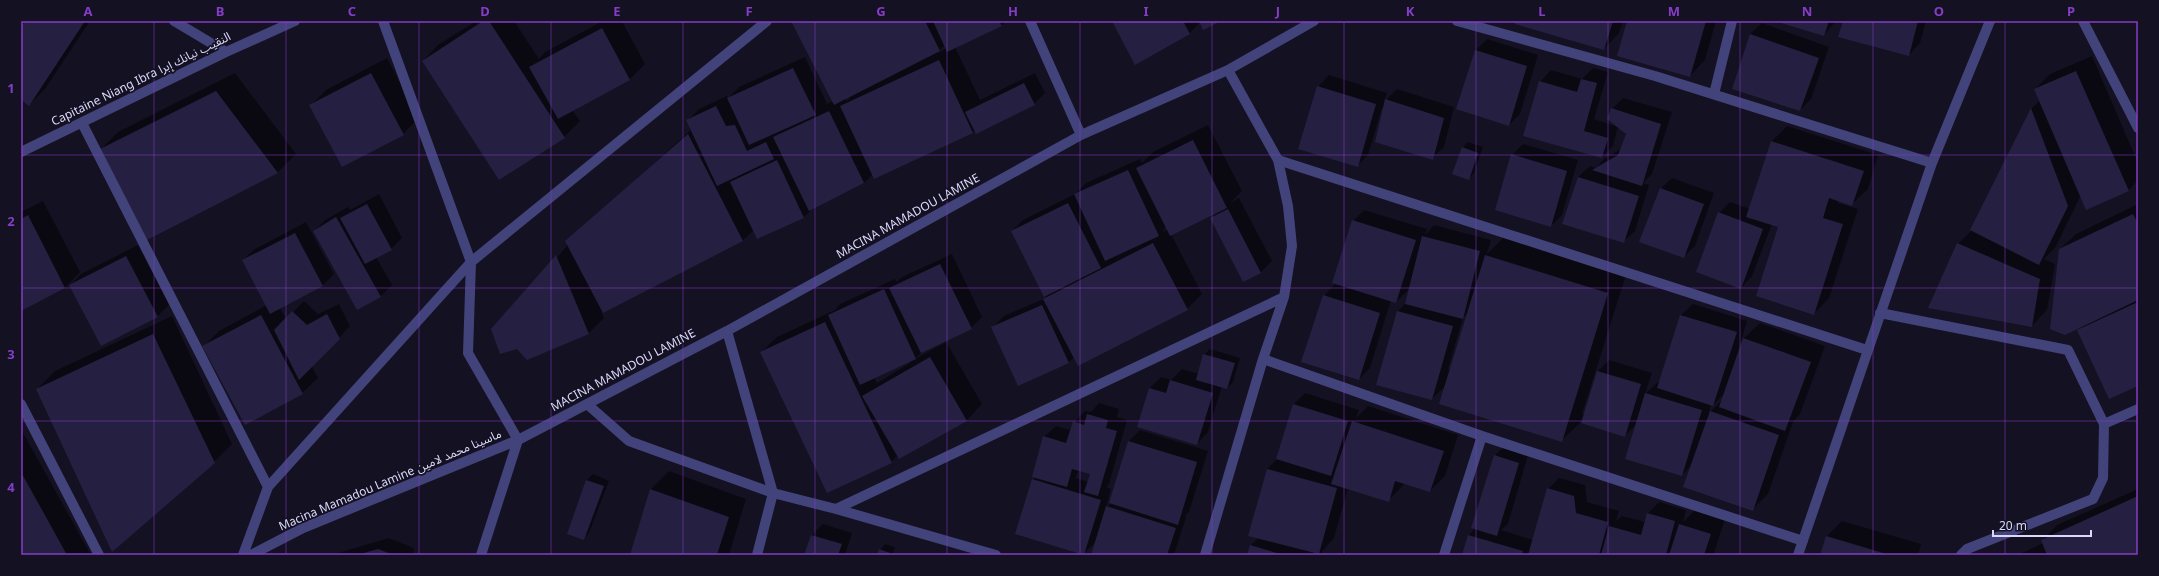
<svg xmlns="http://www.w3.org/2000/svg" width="2159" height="576" font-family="'Noto Sans','Noto Sans Arabic',sans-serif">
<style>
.shadow{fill:#0007;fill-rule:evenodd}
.building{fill:#252041}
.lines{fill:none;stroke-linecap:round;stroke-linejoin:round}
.minor{stroke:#43437c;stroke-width:10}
.grid{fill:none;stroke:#853dc5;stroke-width:1;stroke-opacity:0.55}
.labels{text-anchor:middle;stroke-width:3.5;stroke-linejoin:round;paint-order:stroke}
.street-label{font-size:12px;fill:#dbd8fa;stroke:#141123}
.neatline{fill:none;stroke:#853dc5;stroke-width:1.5}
.grid-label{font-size:13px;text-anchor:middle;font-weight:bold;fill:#853dc5}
</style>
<rect width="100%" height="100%" fill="#141123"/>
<path class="shadow" d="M21,21H90L45,89L29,105L21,99Z
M476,21H514L539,59L545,52L603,21H622L645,64L630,79L572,110L580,121L564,137L423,61L438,45Z
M792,21H1006L1001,26L955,47L980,100L1035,73L1045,93L1034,104L973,132L873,174L864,183L813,208L804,217L758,238L754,230L743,240L602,313L604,318L589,333L527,359L518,348L493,329L568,245L567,242L692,129L688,120L699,109L727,96L728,98L739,87L805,57L827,104L833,101ZM945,45L947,48L937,53ZM853,94L847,101L845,98Z
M1113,21H1219L1200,22L1189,34Z
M1517,21H1623L1619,33L1604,49Z
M1628,21H1716L1705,60L1690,76Z
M1777,21H1836L1824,35Z
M1844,21H1926L1920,43L1909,55Z
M1762,23L1829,47L1811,99L1800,110L1750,34Z
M1487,39L1538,55L1520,114L1509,125L1476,50Z
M2092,56L2138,163V180L2128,191L2081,195L2055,248L2044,259L2055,264L2047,310L2032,326L1958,244L1972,230L2031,109L2040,100L2035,89L2050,74Z
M387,58L419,118L403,134L311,105L326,90Z
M1593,68L1608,72L1594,119L1618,127L1612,109L1623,98L1672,112L1652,174L1643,183L1649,185L1635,231L1623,242L1578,177L1590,166L1596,168L1604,159L1621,149L1627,134L1618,127L1613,146L1602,157L1540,82L1551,70L1582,79Z
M235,73L296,154L278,172L145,240L100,150L118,132Z
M1329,75L1387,93L1384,102L1397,89L1454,107L1444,147L1432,158L1382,108L1368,155L1357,166L1318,87Z
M1208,125L1242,191L1231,202L1239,198L1272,261L1261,272L1211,218L1218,212L1171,234L1202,294L1187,309L1074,357L1068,363L993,327L1004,316L1046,298L1012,231L1023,220L1075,194L1086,183L1140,159L1142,163L1153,152ZM1166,227L1168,229L1162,232Z
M1787,126L1878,155L1868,189L1852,204L1839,200L1838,203L1858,209L1829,298L1814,314L1779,227L1772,224L1752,276L1741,288L1719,213L1730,202L1750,209L1772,141Z
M1468,142L1483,147L1474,173L1468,179L1462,148Z
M1523,144L1578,160L1562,215L1551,226L1512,155Z
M1672,178L1714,193L1695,246L1683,257L1660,189Z
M379,194L402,238L391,249L376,257L392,285L380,297L314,231L325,220L348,207L350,210Z
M43,201L80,272L65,288L21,310V212Z
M2138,204V385L2078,331L2083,326L2060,249L2076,234Z
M1364,210L1427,229L1425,235L1434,225L1491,240L1487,254L1504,237L1626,275L1582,414H1584L1598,371L1609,360L1652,373L1645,394L1658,382L1660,383L1681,315L1693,304L1747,321L1740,346L1741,347L1744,338L1760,323L1825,346L1800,414L1793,422L1768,494L1752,510L1692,465L1682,475L1637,424L1624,436L1583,420L1561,441L1445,386L1432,399L1398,311L1406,303L1410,288L1396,302L1391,300L1370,368L1359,379L1324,296L1336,283L1353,221ZM1468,312L1450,370L1448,369L1463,318ZM1724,394L1722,400L1709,413L1711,404L1713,405Z
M306,222L334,274L322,286L280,308L286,319L304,301L318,314L339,304L350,326L312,367L318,378L302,393L204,346L219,331L267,305L243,260L255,249Z
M138,245L169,305L158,316L101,345L70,285L81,274Z
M952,254L982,317L971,328L945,340L982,404L967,420L900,458L898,455L891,462L761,352L777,337L835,310L840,304L895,279L897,282L902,277ZM945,341L946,342L915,359L923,351ZM909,361L910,363L877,383L874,377Z
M172,316L232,444L214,462L37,389L55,371Z
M1210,349L1240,358L1233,382L1227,388L1222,386L1208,432L1197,444L1150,388L1161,377L1171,380L1182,369L1199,374L1204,355Z
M1305,393L1359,410L1356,418L1368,406L1458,435L1445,476L1430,491L1405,483L1388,501L1348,488L1334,538L1319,555H1248L1250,546L1259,537L1267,469L1278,458L1294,404Z
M1099,403L1119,409L1117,417L1127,420L1109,484L1106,487L1111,489L1106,508L1110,504L1129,441L1140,430L1208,451L1189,512L1185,516L1186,517L1174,555H1092L1096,542L1084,553L1033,480L1036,477L1044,437L1056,426L1070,430L1074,422L1085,411L1091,412ZM1079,470L1091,473L1088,482L1075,478Z
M21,429L91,555H21Z
M1506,445L1529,452L1508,524L1501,530L1533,540L1548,489L1559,478L1585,485L1587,502L1619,511L1616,521L1622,516L1645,522L1648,513L1659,502L1686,510L1683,522L1695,510L1725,519L1714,553L1721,555H1463L1469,535L1475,528L1494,456Z
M669,471L746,499L729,555H631L651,489Z
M593,474L609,481L589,533L584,539L568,533L587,480Z
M2138,489V555H2018L2043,543L2042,541L2057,525Z
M1842,521L1921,544L1918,555H1821L1827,536Z
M823,524L852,533L845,555H805L812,535Z
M389,538L414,548L413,555H331Z
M885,544L895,547L892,555H878L880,550Z
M1329,553L1336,555H1326Z"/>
<path class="building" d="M25,21H85L29,106L21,100V27Z
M483,21H489L565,138L499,180L422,61Z
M791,21H925L940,51L834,105Z
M933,21H999L1002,26L947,52Z
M1112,21H1183L1190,34L1135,65Z
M1199,21H1221L1203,30Z
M1516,21H1613L1604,50L1515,24Z
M1627,21H1706L1690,77L1617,56Z
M1775,21H1829L1824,36Z
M1843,21H1918L1909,56L1838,37Z
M602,28L630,80L558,119L529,67Z
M1750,34L1819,58L1800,111L1732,89Z
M1475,50L1527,66L1509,126L1456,109Z
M939,60L973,133L874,179L840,106Z
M793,68L816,115L749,145L727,98Z
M2076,71L2129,191L2086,210L2034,89Z
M371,73L404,135L342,167L309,105Z
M1581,79L1597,83L1584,131L1608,138L1602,158L1523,136L1539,81L1577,92Z
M1024,83L1035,105L976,134L965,112Z
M1317,86L1376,104L1358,167L1298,149Z
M216,91L278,173L145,241L98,150Z
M1385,99L1444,118L1433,160L1375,142Z
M716,106L726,126L735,125L747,151L766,142L774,159L717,186L686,120Z
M1611,108L1661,124L1642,186L1592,170L1618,155L1626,134L1607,119Z
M2031,108L2068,206L2039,265L1970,230Z
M829,111L864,183L809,211L773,137Z
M688,134L743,241L603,313L565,241Z
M1193,140L1227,208L1170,236L1136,168Z
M1771,141L1864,171L1852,206L1829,198L1823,218L1843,224L1814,315L1756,296L1778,227L1746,217Z
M1462,147L1478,153L1469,180L1452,174Z
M1511,154L1567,171L1551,227L1495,210Z
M777,160L804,218L757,239L730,182Z
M1128,170L1159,236L1105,261L1074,194Z
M1578,177L1639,196L1624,243L1562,224Z
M1660,188L1704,204L1684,258L1639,242Z
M1068,203L1101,268L1044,297L1011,231Z
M367,204L392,250L365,264L340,218Z
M1228,209L1261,273L1243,282L1210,218Z
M1718,212L1763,229L1741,289L1696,272Z
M2133,214L2138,224V300L2065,335L2050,329L2059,249Z
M28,215L65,288L21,311V219Z
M336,217L381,297L357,310L313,231Z
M1352,220L1416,240L1396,303L1332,283Z
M295,233L323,286L270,314L242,260Z
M1422,236L1480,251L1463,319L1405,304Z
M1153,243L1188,310L1078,366L1043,299Z
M1957,243L2040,279L2032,327L1928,308Z
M556,255L589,334L527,360L517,349L500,354L491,329Z
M1485,255L1608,293L1562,442L1439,404Z
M126,256L158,317L101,346L69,285Z
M940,264L972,329L921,353L889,288Z
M884,289L916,359L860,385L828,315Z
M1323,295L1380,313L1359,380L1301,362Z
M2138,302V386L2109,399L2077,330Z
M1042,305L1069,363L1018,386L991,327Z
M292,311L307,325L327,314L340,339L299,380L274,330Z
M1397,311L1453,326L1432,400L1376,385Z
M261,315L303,394L245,425L202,346Z
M1680,315L1737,332L1713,406L1657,388Z
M825,322L892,463L827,493L760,352Z
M153,334L215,463L112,552L36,389Z
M1743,338L1811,362L1785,431L1719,407Z
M1203,354L1235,363L1227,389L1196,380Z
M930,357L967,421L899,459L862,396Z
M1597,371L1641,384L1625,437L1581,423Z
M1170,380L1213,393L1197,445L1137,427L1149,388L1166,393Z
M1645,393L1702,410L1682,476L1625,459Z
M1293,404L1348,421L1331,476L1276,459Z
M1710,411L1779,435L1753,511L1683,487Z
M1087,414L1108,420L1106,428L1117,431L1098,496L1084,492L1090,474L1072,469L1067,487L1032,477L1043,436L1066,443L1073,421L1084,425Z
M1352,421L1444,451L1430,492L1395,481L1389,502L1331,484Z
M1128,441L1197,462L1178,525L1109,503Z
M1494,455L1519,463L1497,536L1471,528Z
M1267,469L1337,488L1319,554L1248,536Z
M21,472L67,555H21Z
M1032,479L1101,500L1084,555L1015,534Z
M586,480L604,486L584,540L567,534Z
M1547,488L1574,496L1576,513L1608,522L1599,555H1528Z
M650,489L729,517L717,555H630Z
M2138,496V555H2047L2041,540Z
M1106,506L1176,528L1167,555H1091Z
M1647,513L1675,521L1666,555H1601L1609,526L1641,535Z
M1679,524L1711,534L1704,555H1669Z
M811,535L842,544L838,555H804Z
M1468,535L1523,551L1522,555H1462Z
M1826,536L1890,555H1820Z
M1250,545L1284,555H1247Z
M378,549L394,555H357Z
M879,549L890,553L889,555H877Z"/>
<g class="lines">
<path class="minor" d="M174,21L226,52
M383,21L471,262L468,353L518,440
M1030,21L1081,135
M1457,21L1655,76L1932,163
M2083,21L2138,128
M1714,94L1732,21
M82,123L268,487
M21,152L226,52L295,21
M1278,160L1867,350
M1880,313L2068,350L2104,424L2138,409
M727,331L773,493L836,509L996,555
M1263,359L1482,436L1803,541
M21,404L99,555
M587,404L629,441L773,493L757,555
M836,509L1284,297
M243,555L268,487L471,262L767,21
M251,555L303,528L518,440L727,331L1081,135L1228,70L1314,21
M481,555L518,440
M1205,555L1263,359L1284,297L1292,246L1288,206L1278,160L1228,70
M1444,555L1482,436
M1798,555L1932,163L1990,21
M1961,555L1967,549L2093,499L2103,478L2104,424"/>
</g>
<path class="grid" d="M154,21V555M286,21V555M419,21V555M551,21V555M683,21V555M815,21V555M947,21V555M1080,21V555M1212,21V555M1344,21V555M1476,21V555M1608,21V555M1740,21V555M1873,21V555M2005,21V555M21,155H2138M21,288H2138M21,421H2138"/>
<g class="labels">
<g class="street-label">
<text transform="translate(141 79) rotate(-26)" y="4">Capitaine Niang Ibra النقيب نيانك إبرا</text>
<text transform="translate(908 216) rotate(-29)" y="4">MACINA MAMADOU LAMINE</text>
<text transform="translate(623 370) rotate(-28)" y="4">MACINA MAMADOU LAMINE</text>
<text transform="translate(390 480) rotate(-23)" y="4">Macina Mamadou Lamine ماسينا محمد لامين</text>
</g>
</g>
<rect width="2159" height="576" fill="none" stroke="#141123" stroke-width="44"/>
<path d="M1993 530v6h98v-6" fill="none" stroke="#dbd8fa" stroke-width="2"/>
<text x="1999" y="530" font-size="12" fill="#dbd8fa" stroke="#141123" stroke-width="3" paint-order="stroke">20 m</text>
<rect x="22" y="22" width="2115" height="532" class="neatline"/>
<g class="grid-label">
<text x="88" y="16">A</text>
<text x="220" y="16">B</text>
<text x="352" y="16">C</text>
<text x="485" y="16">D</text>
<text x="617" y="16">E</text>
<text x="749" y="16">F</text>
<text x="881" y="16">G</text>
<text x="1013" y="16">H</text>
<text x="1146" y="16">I</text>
<text x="1278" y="16">J</text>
<text x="1410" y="16">K</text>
<text x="1542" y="16">L</text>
<text x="1674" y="16">M</text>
<text x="1807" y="16">N</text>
<text x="1939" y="16">O</text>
<text x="2071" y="16">P</text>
<text x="11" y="93">1</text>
<text x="11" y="226">2</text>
<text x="11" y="359">3</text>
<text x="11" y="492">4</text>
</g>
</svg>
